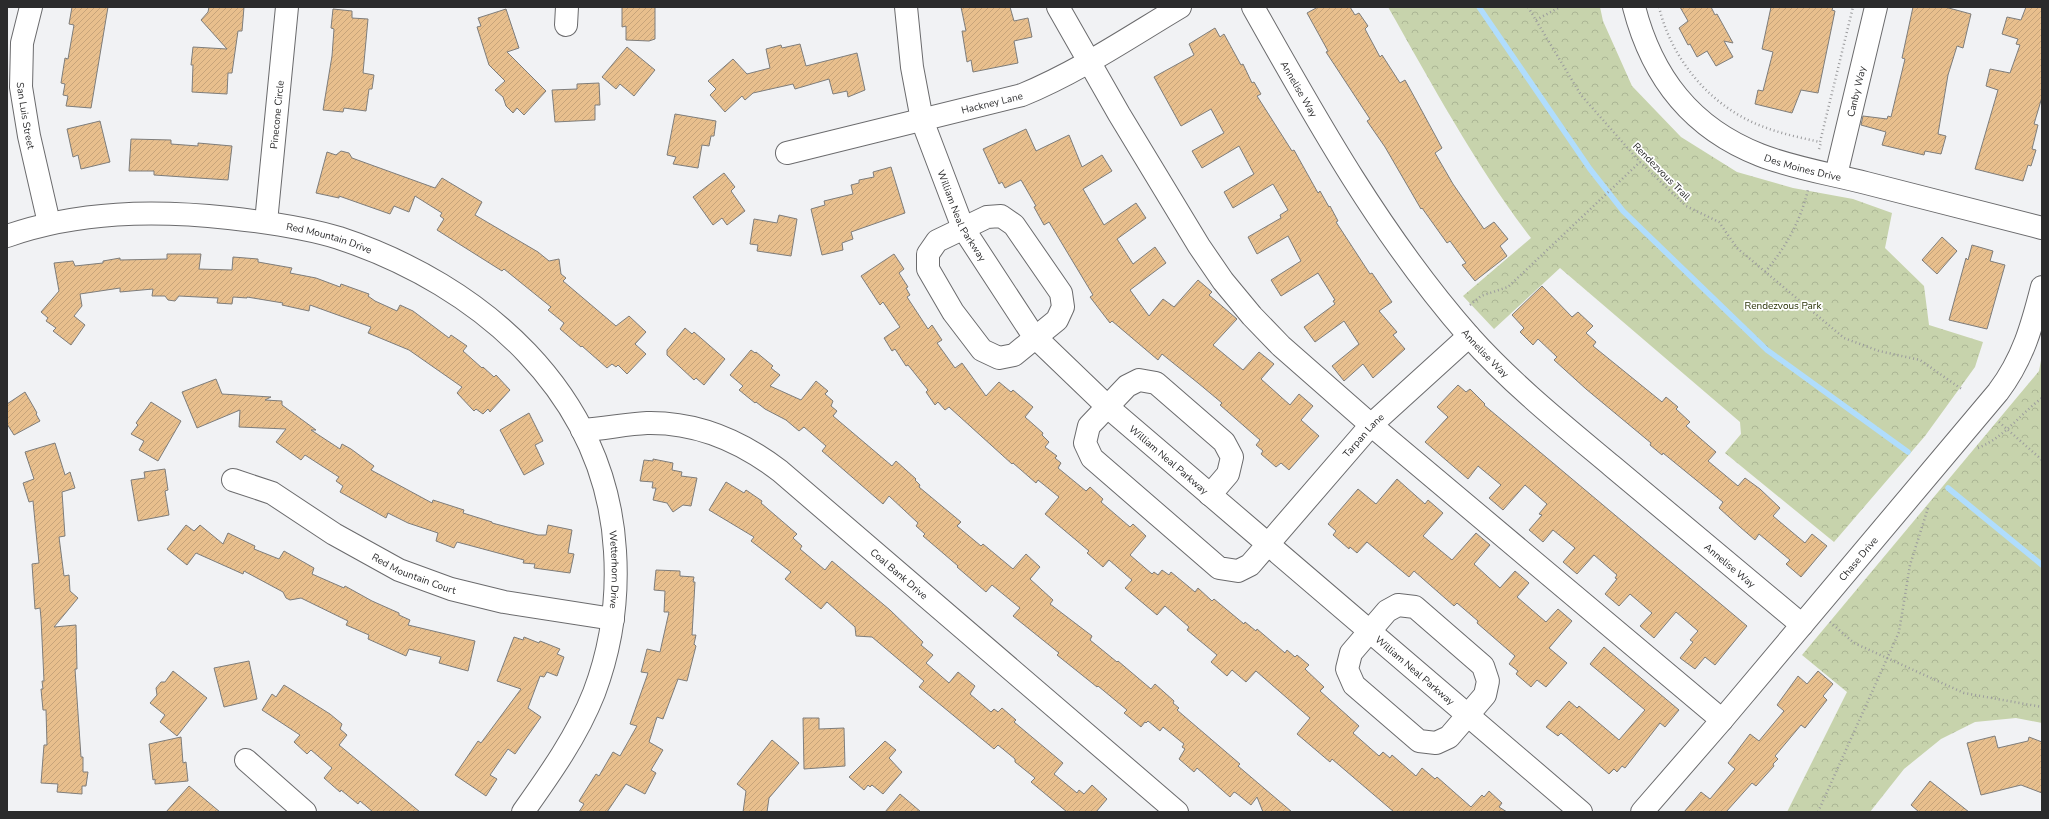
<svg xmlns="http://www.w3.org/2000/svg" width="2049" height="819" font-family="'Nunito Sans',sans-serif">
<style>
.forest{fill:url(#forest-crowns)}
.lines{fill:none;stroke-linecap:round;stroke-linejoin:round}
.stream{stroke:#b0ddfd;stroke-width:5.5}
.building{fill:url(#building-hatch);stroke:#7e7d7b}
.minor-casing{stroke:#6b6b6d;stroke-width:24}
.path{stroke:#9b9b9d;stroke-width:2.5;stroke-dasharray:1 3;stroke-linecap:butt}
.minor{stroke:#fff;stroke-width:22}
.labels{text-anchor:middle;stroke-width:3.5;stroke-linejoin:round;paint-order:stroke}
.street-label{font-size:10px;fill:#2b2b2c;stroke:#fff}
.park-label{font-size:10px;fill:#273003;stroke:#fff}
</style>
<defs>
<pattern id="forest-crowns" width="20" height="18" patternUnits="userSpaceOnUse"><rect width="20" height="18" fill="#c7d3ac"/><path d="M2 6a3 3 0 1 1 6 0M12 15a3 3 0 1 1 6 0" fill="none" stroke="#abb594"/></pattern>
<pattern id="building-hatch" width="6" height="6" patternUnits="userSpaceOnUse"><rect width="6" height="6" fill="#e8bf8d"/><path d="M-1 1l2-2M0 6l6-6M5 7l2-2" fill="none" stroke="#c7a47a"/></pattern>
</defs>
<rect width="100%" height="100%" fill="#f1f2f4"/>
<path class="forest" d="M1388,7H1600L1603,21L1632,86L1681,137L1737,172L1793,188L1853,199L1892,213L1885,248L1924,286L1929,325L1983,342L1975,367L1925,436L1834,542L1725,453L1741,434L1740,422L1560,268L1494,329L1463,296L1531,238C1476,166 1433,86 1388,7Z
M2042,355V723L2016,718L1975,722L1941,739L1904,769L1870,812H1787L1847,692L1802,655L2039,371Z"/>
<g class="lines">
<path class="stream" d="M1479,7L1590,169L1623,211L1767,350L1908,452
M1948,488L2042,565"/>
</g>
<path class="building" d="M72,7H108L91,108L66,106L68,96L63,95L65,84L61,83L65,58L68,59L74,25L69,24Z
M209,7H244L242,31H238L232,73H228L227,94L192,92L193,65H191L193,47L227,49L201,20L208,12Z
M622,7H655V39L649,41L626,40V26L622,27Z
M961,7H1010L1014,21L1028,18L1032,37L1014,41L1018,63L973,72L971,60L967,62L962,31H966Z
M1318,7H1350L1355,15L1359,13L1368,26L1365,29L1380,57L1382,55L1400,83L1405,80L1416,100L1442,148L1435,153L1453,184L1484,229L1494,222L1508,239L1500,246L1507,256L1475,281L1462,265L1466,263L1450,241L1447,243L1422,208L1421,209L1385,147L1367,121L1370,119L1326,52L1328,51L1307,13Z
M1680,7H1711L1715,15L1717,14L1733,43L1724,41L1733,57L1716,66L1707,51L1697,57L1690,44L1688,45L1679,28L1688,21Z
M1771,7H1833L1832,10L1835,11L1818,93L1801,90L1792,113L1755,104L1758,90L1763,91L1773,52L1762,49Z
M1913,7H1945L1971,14L1963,48L1957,46L1948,75L1938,134L1946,136L1941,154L1925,151L1924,155L1882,145L1886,132L1861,125L1863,116L1887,119L1888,116L1891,117L1905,59L1902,58Z
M2026,7H2042V97L2034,124L2038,125L2032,149L2036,150L2031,166L2028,165L2023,181L1975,169L1998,90L1986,86L1990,69L2010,73L2020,45L2016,44L2018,39L2002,34L2007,17L2021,20Z
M333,9L352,11V18L368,19L363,73L374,75L372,89H369L366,111L344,108L343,112L323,110L332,56L334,29L331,28Z
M506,9L519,48L507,52L546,91L524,115L517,108L513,113L506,106L503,97L495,90L505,81L489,65L477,27L481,26L478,18Z
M1215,28L1220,37L1224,34L1241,65L1243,64L1252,83L1254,82L1261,94L1257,96L1292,151L1294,150L1318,193L1320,191L1329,207L1330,206L1338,221L1336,222L1370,274L1372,273L1392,302L1379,311L1397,332L1393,335L1405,349L1373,378L1363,364L1344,381L1332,366L1359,344L1344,321L1315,342L1304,327L1335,304L1333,301L1335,300L1318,273L1281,296L1271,280L1301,261L1288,236L1257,254L1248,237L1281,218L1280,215L1288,210L1273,184L1233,208L1224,192L1254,174L1239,146L1202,168L1192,151L1224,133L1211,109L1181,126L1154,77L1194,55L1189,44Z
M800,44L806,66L857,53L865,90L848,97L847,91L833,94L829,79L795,89L793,84L753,93L745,100L742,96L725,112L710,95L716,89L708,81L733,59L747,74L770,68L766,49L781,45L782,48Z
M627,47L655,70L634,96L620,84L616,89L602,77Z
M599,83L600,105H595V120L555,122L552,90L577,89V84Z
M675,114L716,121L714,136H711L709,146L702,145L698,168L673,164L676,157L667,155Z
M100,121L110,162L81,169L78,155L73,157L67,129Z
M1026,129L1036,151L1069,135L1082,167L1102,155L1112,171L1083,189L1104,225L1136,203L1146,218L1117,239L1133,264L1155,247L1166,263L1130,290L1149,316L1163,299L1174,307L1198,280L1212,292L1209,295L1237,319L1213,345L1243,370L1259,352L1274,364L1261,379L1290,405L1299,394L1313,406L1301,420L1319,436L1289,470L1281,463L1276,467L1261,454L1263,451L1256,445L1260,440L1220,405L1222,403L1198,383L1162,354L1158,360L1112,321L1110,323L1090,297L1093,295L1049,222L1044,225L1034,207L1036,206L1021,180L1005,188L1002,182L999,184L983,149Z
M131,139L171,140V144L198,146V143L232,146L228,180L154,175V171H129Z
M341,151L349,153L352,158L435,188L442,178L482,202L475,215L538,252L549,261L559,259L561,274L566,278L563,281L616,326L629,316L646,332L635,344L646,354L627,374L618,365L616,367L612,364L607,368L582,346L581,347L560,329L564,323L548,310L551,307L504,269L502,271L437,230L444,219L440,216L442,213L415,196L409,212L394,206L390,214L339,196V198L316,193L327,152L336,155Z
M891,167L905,213L851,232L853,239L842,243L843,250L822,255L811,209L825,205L824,201L853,194L851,185L859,183V180L874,177L873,172Z
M724,173L735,187L731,191L745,211L727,225L722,218L713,225L693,197Z
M779,215L797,219L791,256L757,251L758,245L750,244L754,219L777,223Z
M1942,237L1957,251L1937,274L1922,260Z
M1972,245L1993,251L1990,261L2005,265L1987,329L1949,320L1966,258L1968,260Z
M167,254H201L199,269L232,270L233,257L258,259V262L292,268L290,273L316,278L340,287L341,284L369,294L368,296L375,301L397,311L400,305L413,311L449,338L451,335L467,346L463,351L482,368L483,367L494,377L496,375L510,390L490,412L488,409L483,414L476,409L474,411L457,393L462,387L409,350L368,333L371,327L310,305L309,311L282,305L283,303L247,297V298L233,297L232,304L217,303L218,298L179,296L175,301L168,300L165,296H152L153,289L120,292V288L80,294L82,306L74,316L85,325L71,345L53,331L56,328L46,321L48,318L41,312L59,291L54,263L73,261L75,266L103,263V261L120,258V260L167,259Z
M894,254L904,269L899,273L908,287L906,288L910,295L907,297L928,329L932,325L942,340L937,343L955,368L962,363L986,396L999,382L1011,392L1013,390L1033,407L1025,417L1043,433L1042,435L1049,442L1045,447L1057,456L1055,458L1061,463L1058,468L1086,491L1090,487L1103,499L1101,502L1130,527L1133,524L1146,536L1130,555L1152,574L1154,572L1158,575L1162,570L1169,575L1171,572L1195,592L1198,588L1212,601L1214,599L1244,624L1245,622L1256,631L1257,629L1285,653L1287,650L1295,657L1297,655L1309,665L1305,669L1324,687L1320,691L1359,726L1353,733L1379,756L1383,752L1390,758L1392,755L1416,776L1422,768L1435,779L1437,777L1471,807L1482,795L1484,797L1489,791L1502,803L1499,807L1507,812H1394L1332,759L1330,762L1297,734L1310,718L1256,671L1246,682L1232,670L1227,676L1211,662L1217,655L1187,630L1189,627L1165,606L1157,615L1125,588L1132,580L1109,560L1103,567L1087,553L1089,551L1045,514L1059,497L1038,480L1036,483L1013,463L1012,464L949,407L945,410L938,402L935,405L926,392L928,390L908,365L906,366L895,349L892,351L884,338L900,327L883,302L880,305L861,276Z
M1542,286L1572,317L1578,312L1593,326L1586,333L1596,342L1593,346L1662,402L1666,397L1678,407L1676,409L1690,422L1686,426L1716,452L1708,461L1738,486L1745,478L1760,489L1780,508L1773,516L1805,543L1812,534L1827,546L1801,577L1786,564L1790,560L1759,534L1755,540L1740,527L1719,508L1723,502L1663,453L1662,455L1650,445L1651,443L1586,389L1554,360L1557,357L1538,339L1533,345L1520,332L1524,328L1512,315Z
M685,328L692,334L694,332L725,359L704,385L696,378L694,380L667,355V350Z
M751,350L755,353L756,352L773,366L771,368L780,375L770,386L801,400L816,381L828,391L825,394L833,401L831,406L837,411L833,416L892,466L896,461L916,479L915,480L920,485L919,487L961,522L957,526L981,546L983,544L1013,569L1026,554L1040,567L1030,579L1053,600L1050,604L1092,636L1090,640L1117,662L1118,661L1151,689L1155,684L1174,701L1173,703L1179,708L1177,710L1240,764L1238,766L1292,812H1263L1257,797L1251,805L1236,793L1234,792L1230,797L1197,768L1194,772L1179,759L1185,749L1182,747L1184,744L1163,727L1160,731L1148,721L1146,723L1145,722L1141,727L1124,713L1127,710L1098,686L1097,687L1057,655L1059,653L1013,616L1020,608L992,585L986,592L957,567L958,566L923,536L925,534L916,526L918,523L889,496L883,504L822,451L826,446L804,427L799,431L786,420L765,409L756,402L755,403L739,390L743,386L730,375Z
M216,379L222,394L271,397L265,400L282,401V405L316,430H311L340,449L342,444L351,449L374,466L371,470L432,503L433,500L464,510L463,513L492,522V523L538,535H546L548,525L572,530L568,553L574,554L570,573L534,568L535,564L523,563L524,560L457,542L454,548L436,541L438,533L408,523L388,513L386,518L340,492L343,486L336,481L339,477L305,455L301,460L276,442L286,429L239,427L240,410L197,428L182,392Z
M1458,385L1466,392L1470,389L1485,404L1484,405L1747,626L1715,665L1705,657L1695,669L1680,658L1693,642L1690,640L1698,631L1676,612L1654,638L1640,626L1652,613L1630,594L1619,606L1605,594L1617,579L1615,578L1617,575L1594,555L1577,574L1563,562L1575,548L1553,530L1543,542L1529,530L1542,515L1539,514L1547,504L1525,485L1503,510L1489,498L1501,485L1478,466L1468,479L1425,442L1448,417L1437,407Z
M25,392L37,413L36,414L40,421L14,435L7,424V404Z
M151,402L181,421L158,461L139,450L144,441L131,434L138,425L136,423Z
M529,413L543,441L535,445L544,464L524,475L500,430Z
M55,443L65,475L70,472L75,488L62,492L65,536L59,537L64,576L69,575L70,591L78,598L54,627L76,625L77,669H75L81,757H83V772H88L86,786H82V794L57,792L58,784L41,783L44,745H47L46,710H43L41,689H43L42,681H44L41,618L40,608L35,609L32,564L39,563L33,501L29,502L23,483L34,479L25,452Z
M653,459L673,463L672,470L682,472L681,476L697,478L691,506L683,505L673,512L667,503L653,500L656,488H652L653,482L640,481L644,460L653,461Z
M165,469L168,490L165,491L169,515L138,521L131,480L145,478L144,472Z
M1397,479L1425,504L1428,500L1443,513L1423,536L1452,560L1476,533L1490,545L1474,564L1500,588L1515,571L1529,583L1517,597L1546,622L1558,609L1572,621L1549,648L1567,663L1546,687L1537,680L1531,687L1516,674L1518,671L1509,664L1515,656L1477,623L1478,621L1457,603L1454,606L1414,571L1409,577L1367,542L1357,553L1350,547L1349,549L1333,535L1336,531L1328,524L1358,489L1376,504Z
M726,482L744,493L746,490L762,501L761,503L797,534L793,538L802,546L800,549L825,570L832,561L890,610L923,642L921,645L933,655L926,663L949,683L958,672L975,686L970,694L991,712L994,709L998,712L1002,708L1016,720L1014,722L1063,763L1054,774L1077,793L1079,790L1084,794L1092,785L1107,799L1096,812H1067L1031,782L1035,778L1015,762V759L998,745L994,749L919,687L924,681L872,637L856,636L855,627L827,602L821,609L785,579L791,572L751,541L754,537L709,510Z
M186,525L194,531L200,525L223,544L228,533L255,546L254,549L279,559L284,551L314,568L312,574L344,588L345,586L372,601L399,613V615L410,620L408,625L475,641L468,671L439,663L441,657L409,649L406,656L368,639L369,635L346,625L348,621L301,598L290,600L286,598L283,592L244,571L243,574L196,553L187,565L167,549Z
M656,570L680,571V576L694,577L693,582H695L692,635H696L694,644L696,646L687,681L678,679L663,719L657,717L649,742L663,750L651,770L656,773L645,794L626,784L607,812H579L584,804L579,801L596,774L599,776L613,752L620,756L637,726L630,724L648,673L641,672L647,649L660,652L669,612H664L665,591L654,590Z
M514,637L523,640L524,637L539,643L540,641L560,649L557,654L564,657L557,676L547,672L544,677L540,676L528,708L541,717L515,754L508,749L490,775L497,779L486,796L455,775L478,741L481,743L521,689L497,681Z
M1604,647L1679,710L1665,727L1660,723L1625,768L1622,766L1617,772L1614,769L1609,774L1561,733L1558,736L1546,727L1569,701L1577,708L1579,706L1619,740L1645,710L1590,664Z
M249,661L257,699L224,707L214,668Z
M173,671L207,698L177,736L160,722L165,715L150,703L157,695L156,688L161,682H165Z
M1818,671L1833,684L1823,696L1827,700L1805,728L1801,725L1775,756L1778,759L1773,764L1774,766L1756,786L1752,783L1726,812H1684L1701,792L1710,799L1735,769L1728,763L1750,734L1759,741L1784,711L1777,705L1798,676L1807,684Z
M284,685L330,714L342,724L340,729L347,735L339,745L420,812H373L360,801L358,804L341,790L340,792L324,778L332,768L311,750L307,754L294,742L300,735L262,710L272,694L276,697Z
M803,718H819V729L844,728L845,766L804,769Z
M1995,736L1998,748L2028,741L2029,737L2042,742V793L2021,785L1981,795L1967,743Z
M181,737L183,763L186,762L188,781L155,784V779L153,780L149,744Z
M772,740L799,763L769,798L767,812H743L746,791L737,784Z
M885,741L896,750L889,758L902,772L883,794L872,785L870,787L868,785L864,790L849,777Z
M1930,781L1969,812H1919L1911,805Z
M189,786L220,812H166Z
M900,794L921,812H885Z"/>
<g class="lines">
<g class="minor-casing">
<g id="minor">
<path id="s1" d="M31,7L22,43L21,87L29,136L49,223"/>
<path id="s2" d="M906,7L912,67L922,120L963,228L1033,335L1110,409L1581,812"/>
<path d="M1058,7L1119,114L1199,246L1223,281L1252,316L1281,346L1371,425L1722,720"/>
<path id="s3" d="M1253,7C1317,121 1382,237 1469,336C1512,384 1563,425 1612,466C1675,519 1738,572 1802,625"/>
<path id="s4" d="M1634,7C1652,77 1691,128 1760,155C1793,168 1831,174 1866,183C1924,198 1983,213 2042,228"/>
<path d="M566,25L567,7"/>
<path id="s5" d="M787,153L1022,95C1078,72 1128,38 1180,7"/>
<path id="s6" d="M1836,175L1876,7"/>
<path d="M1001,216L1014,225L1061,293L1063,307L1057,320L1014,355L999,358L982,350L953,312L928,269V254L937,241L987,217Z"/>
<path id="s7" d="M266,222L287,7"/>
<path id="s8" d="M7,236C79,211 154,210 229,218C266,222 303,227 339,238C481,285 606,393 615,551C618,598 611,648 594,693C577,736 550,774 523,812"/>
<path id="s9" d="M582,430C604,429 625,424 647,423C697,422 741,441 780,471L1177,812"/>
<path id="s10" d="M233,480L272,493L334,534L399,570L451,589L504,602L613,619"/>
<path id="s11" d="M1210,495L1228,474L1232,457L1224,442L1156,383L1139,380L1127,386L1089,426L1085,443L1092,458L1219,568L1238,571L1250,565L1371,425L1469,336"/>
<path d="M1398,605L1415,607L1483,666L1488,681L1485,695L1449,737L1436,743L1419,741L1354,685L1347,669L1351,653L1387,611Z"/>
<path d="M246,760L305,812"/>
<path id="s12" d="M1642,812L1722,720L1998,392C2023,359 2032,326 2042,287"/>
</g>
</g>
<path class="path" d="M1528,7L1581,95L1640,162L1686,206L1719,222L1737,248L1844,338L1879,351L1920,360L1963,390
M1659,7C1672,61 1712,108 1764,127C1782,134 1802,138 1820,142L1853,7
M1536,20L1560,7
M1819,149L1821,143
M1765,272C1786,247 1800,222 1808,190
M1470,305L1481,296L1508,287L1640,162
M1999,422L2042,460
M1978,448C2005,437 2020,414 2042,398
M1830,622L1854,643L1964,693L2042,707
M1818,812L1899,632L1910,565L1928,508"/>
<use href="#minor" class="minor"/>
</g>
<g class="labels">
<g class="street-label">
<text dy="4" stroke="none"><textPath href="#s3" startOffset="94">Annelise Way</textPath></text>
<text dy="4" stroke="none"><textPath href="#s6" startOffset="86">Canby Way</textPath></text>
<text dy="4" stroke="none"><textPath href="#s5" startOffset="211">Hackney Lane</textPath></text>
<text dy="4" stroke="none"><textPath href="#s7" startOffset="108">Pinecone Circle</textPath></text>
<text dy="4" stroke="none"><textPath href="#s1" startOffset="110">San Luis Street</textPath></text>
<text dy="4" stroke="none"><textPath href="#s4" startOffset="247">Des Moines Drive</textPath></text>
<text transform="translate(1662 171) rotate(45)" y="4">Rendezvous Trail</text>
<text dy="4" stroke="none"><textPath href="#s2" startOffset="218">William Neal Parkway</textPath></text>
<text dy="4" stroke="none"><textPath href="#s8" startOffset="327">Red Mountain Drive</textPath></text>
<text dy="4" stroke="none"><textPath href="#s3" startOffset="418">Annelise Way</textPath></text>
<text dy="4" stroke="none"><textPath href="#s11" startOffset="645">Tarpan Lane</textPath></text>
<text dy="4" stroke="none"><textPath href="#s2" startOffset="542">William Neal Parkway</textPath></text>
<text dy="4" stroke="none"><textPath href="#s12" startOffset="333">Chase Drive</textPath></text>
<text dy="4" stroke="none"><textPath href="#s3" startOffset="742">Annelise Way</textPath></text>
<text dy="4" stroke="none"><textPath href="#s8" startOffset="799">Wetterhorn Drive</textPath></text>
<text dy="4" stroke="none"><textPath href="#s10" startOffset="205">Red Mountain Court</textPath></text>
<text dy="4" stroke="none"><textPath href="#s9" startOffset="367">Coal Bank Drive</textPath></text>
<text dy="4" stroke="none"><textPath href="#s2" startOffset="866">William Neal Parkway</textPath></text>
</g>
<g class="park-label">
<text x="1783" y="309">Rendezvous Park</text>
</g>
</g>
<rect width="2049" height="819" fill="none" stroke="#2b2b2c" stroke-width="16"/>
</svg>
